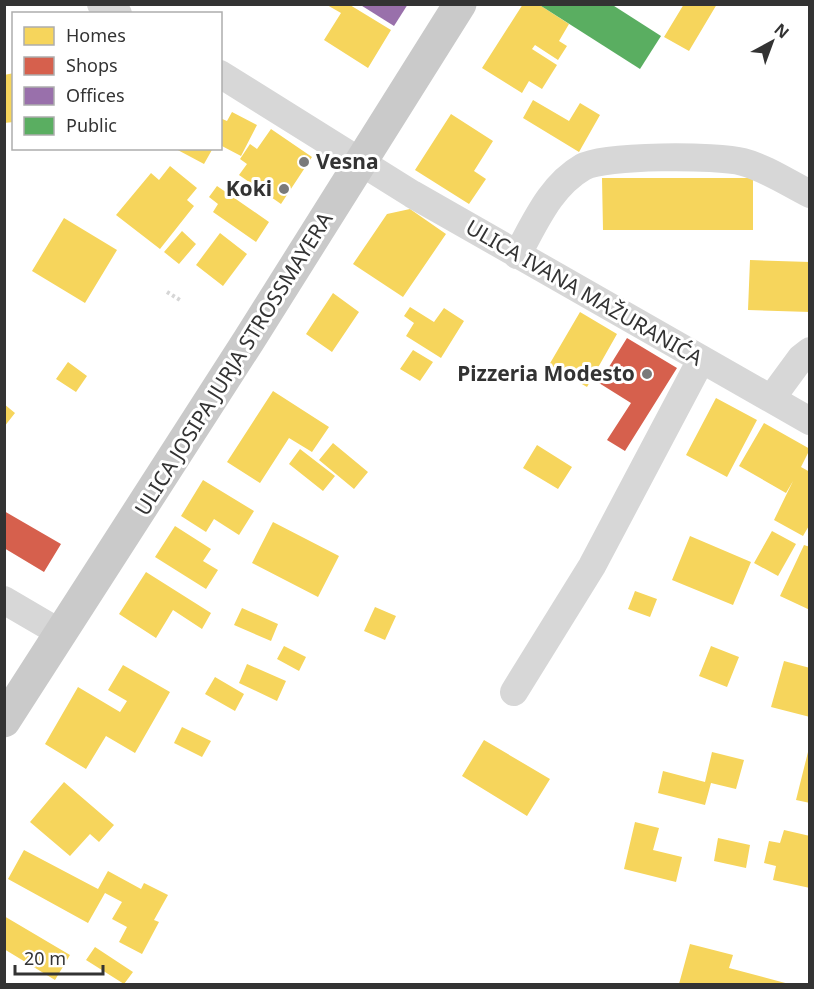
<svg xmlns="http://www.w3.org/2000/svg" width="814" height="989" font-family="'Noto Sans',sans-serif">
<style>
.homes{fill:#f6d55c}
.shops{fill:#d6604d}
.offices{fill:#9970ab}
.public{fill:#5aae61}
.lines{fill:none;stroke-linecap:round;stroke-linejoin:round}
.path{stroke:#d6d6d6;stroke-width:4;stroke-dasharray:3 3;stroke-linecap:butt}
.minor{stroke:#d7d7d7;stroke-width:28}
.major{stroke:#cacaca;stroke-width:33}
.poi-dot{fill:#7a7a7a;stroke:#fff;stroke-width:2}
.labels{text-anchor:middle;stroke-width:6;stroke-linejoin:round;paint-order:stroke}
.poi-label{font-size:21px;font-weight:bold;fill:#333;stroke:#fff;text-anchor:end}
.street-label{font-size:21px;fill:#333;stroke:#fff}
</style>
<rect width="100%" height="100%" fill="#fff"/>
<path class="homes" d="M523,4H538L569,24L559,41L567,46L558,60L535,45L532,49L557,65L542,89L529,81L522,93L482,68Z
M684,4H717L689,51L664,37Z
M327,5H350L391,30L368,68L324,40L341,13Z
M14,73V122L4,123V75Z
M533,100L569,121L580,103L600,115L579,152L523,118Z
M232,112L257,125L241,156L220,145V118L227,121Z
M451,114L493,141L474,171L486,179L469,204L415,170Z
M271,129L312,157L281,204L239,175L247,164L240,159L250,144L257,149Z
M174,148H213L204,164Z
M170,166L197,188L187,200L194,206L160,249L116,215L151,173L159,180Z
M602,178H753V230H603Z
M217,186L269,222L256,242L213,212L218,204L209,197Z
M410,209L446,234L403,297L353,264L387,214Z
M64,218L117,250L85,303L32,271Z
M182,231L196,244L179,264L164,252Z
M220,233L247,254L223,286L196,265Z
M750,260L810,262V312L748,310Z
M333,293L359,312L332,352L306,334Z
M410,307L434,322L444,308L464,321L441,358L406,336L414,323L404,316Z
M580,312L617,334L587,387L549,365Z
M413,350L433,362L420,381L400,369Z
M68,362L87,376L76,392L56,379Z
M273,391L329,427L312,452L289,438L260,483L227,462Z
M716,398L757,420L727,477L686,455Z
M4,404L15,413L4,427Z
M764,423L810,449L801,467L810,472V524L803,536L774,520L793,481L786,493L739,466Z
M333,443L368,472L354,489L319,460Z
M537,445L572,467L558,489L523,468Z
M300,449L335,476L323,491L289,464Z
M203,480L254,511L239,535L214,519L206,532L181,516Z
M273,522L339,556L318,597L252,563Z
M175,526L211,549L203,561L218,570L206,589L155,557Z
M772,531L796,544L778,576L754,563Z
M690,536L751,562L733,605L672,580Z
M804,545L810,547V610L780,596Z
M146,572L211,613L202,629L173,610L156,638L119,614Z
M635,591L657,599L650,617L628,609Z
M375,607L396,616L385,640L364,631Z
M242,608L278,624L271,641L234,625Z
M284,646L306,657L299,671L277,659Z
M711,646L739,657L727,687L699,676Z
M784,661L810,668V717L771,707Z
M247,664L286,681L277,701L239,683Z
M123,665L170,692L135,753L106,736L86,769L45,744L78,687L120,712L127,701L108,690Z
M215,677L244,694L235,711L205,694Z
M182,727L211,741L202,757L174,743Z
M484,740L550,779L527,816L462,776Z
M712,752L744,760L736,789L711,783L705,805L658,793L663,771L705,782Z
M808,752L810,753V803L796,800Z
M64,782L114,825L99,842L90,834L70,856L30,822Z
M635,822L659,828L653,850L682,857L676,882L624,869Z
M784,830L810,836V888L773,880L776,866L764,863L769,841L780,843Z
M718,838L750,845L746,868L714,861Z
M24,850L98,889L108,871L141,889L144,883L168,895L154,920L159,922L142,954L119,942L127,927L112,919L122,902L105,893L88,923L8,879Z
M4,916L70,955L55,980L4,949Z
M690,944L733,955L729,968L789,984H679Z
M95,947L133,972L124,984L86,960Z"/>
<path class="shops" d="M627,338L677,368L625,451L607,440L631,403L599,383Z
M4,511L61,544L44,572L4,548Z"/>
<path class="offices" d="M359,4H408L394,26Z"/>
<path class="public" d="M538,4H611L661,36L640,69Z"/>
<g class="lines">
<path class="path" d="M167,292L180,300"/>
<path class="minor" d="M101,4L118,14
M220,74L412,194L810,421
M517,255C535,223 550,186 583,167C604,155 718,155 743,162C766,168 788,183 810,194
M771,399L801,358L810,351
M4,600L62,634
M514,692L592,566L701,360"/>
<path class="major" d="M4,721L249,340L460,4"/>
</g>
<g class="poi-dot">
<circle cx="304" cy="162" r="6"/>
<circle cx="284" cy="189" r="6"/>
<circle cx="647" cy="374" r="6"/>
</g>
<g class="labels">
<g class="poi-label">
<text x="316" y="169" text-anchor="start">Vesna</text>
<text x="272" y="196">Koki</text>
<text x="635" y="381">Pizzeria Modesto</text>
</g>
<g class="street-label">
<text transform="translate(584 293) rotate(30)" y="7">ULICA IVANA MAŽURANIĆA</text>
<text transform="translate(234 364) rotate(-58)" y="7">ULICA JOSIPA JURJA STROSSMAYERA</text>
</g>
</g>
<rect width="814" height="989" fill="none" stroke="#333333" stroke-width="12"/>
<rect x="12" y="12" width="210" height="138" fill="#ffffff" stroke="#adadad" stroke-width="1.5"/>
<rect x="24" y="27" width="30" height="18" fill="#f6d55c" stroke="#adadad" stroke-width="1.5"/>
<text x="66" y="42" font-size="18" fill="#333333">Homes</text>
<rect x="24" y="57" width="30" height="18" fill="#d6604d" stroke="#adadad" stroke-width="1.5"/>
<text x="66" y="72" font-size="18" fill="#333333">Shops</text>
<rect x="24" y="87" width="30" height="18" fill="#9970ab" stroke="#adadad" stroke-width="1.5"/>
<text x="66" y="102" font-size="18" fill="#333333">Offices</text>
<rect x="24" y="117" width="30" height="18" fill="#5aae61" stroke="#adadad" stroke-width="1.5"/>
<text x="66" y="132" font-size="18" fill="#333333">Public</text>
<g transform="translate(772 42) rotate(41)" stroke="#ffffff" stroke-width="4.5" paint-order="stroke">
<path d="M0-4.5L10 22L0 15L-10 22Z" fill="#333333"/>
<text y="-9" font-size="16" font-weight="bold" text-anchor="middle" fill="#333333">N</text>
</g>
<path d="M15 965v9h88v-9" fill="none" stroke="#333333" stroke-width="3"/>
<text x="24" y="965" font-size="18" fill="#333333" stroke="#ffffff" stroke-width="4.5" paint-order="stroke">20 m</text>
</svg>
